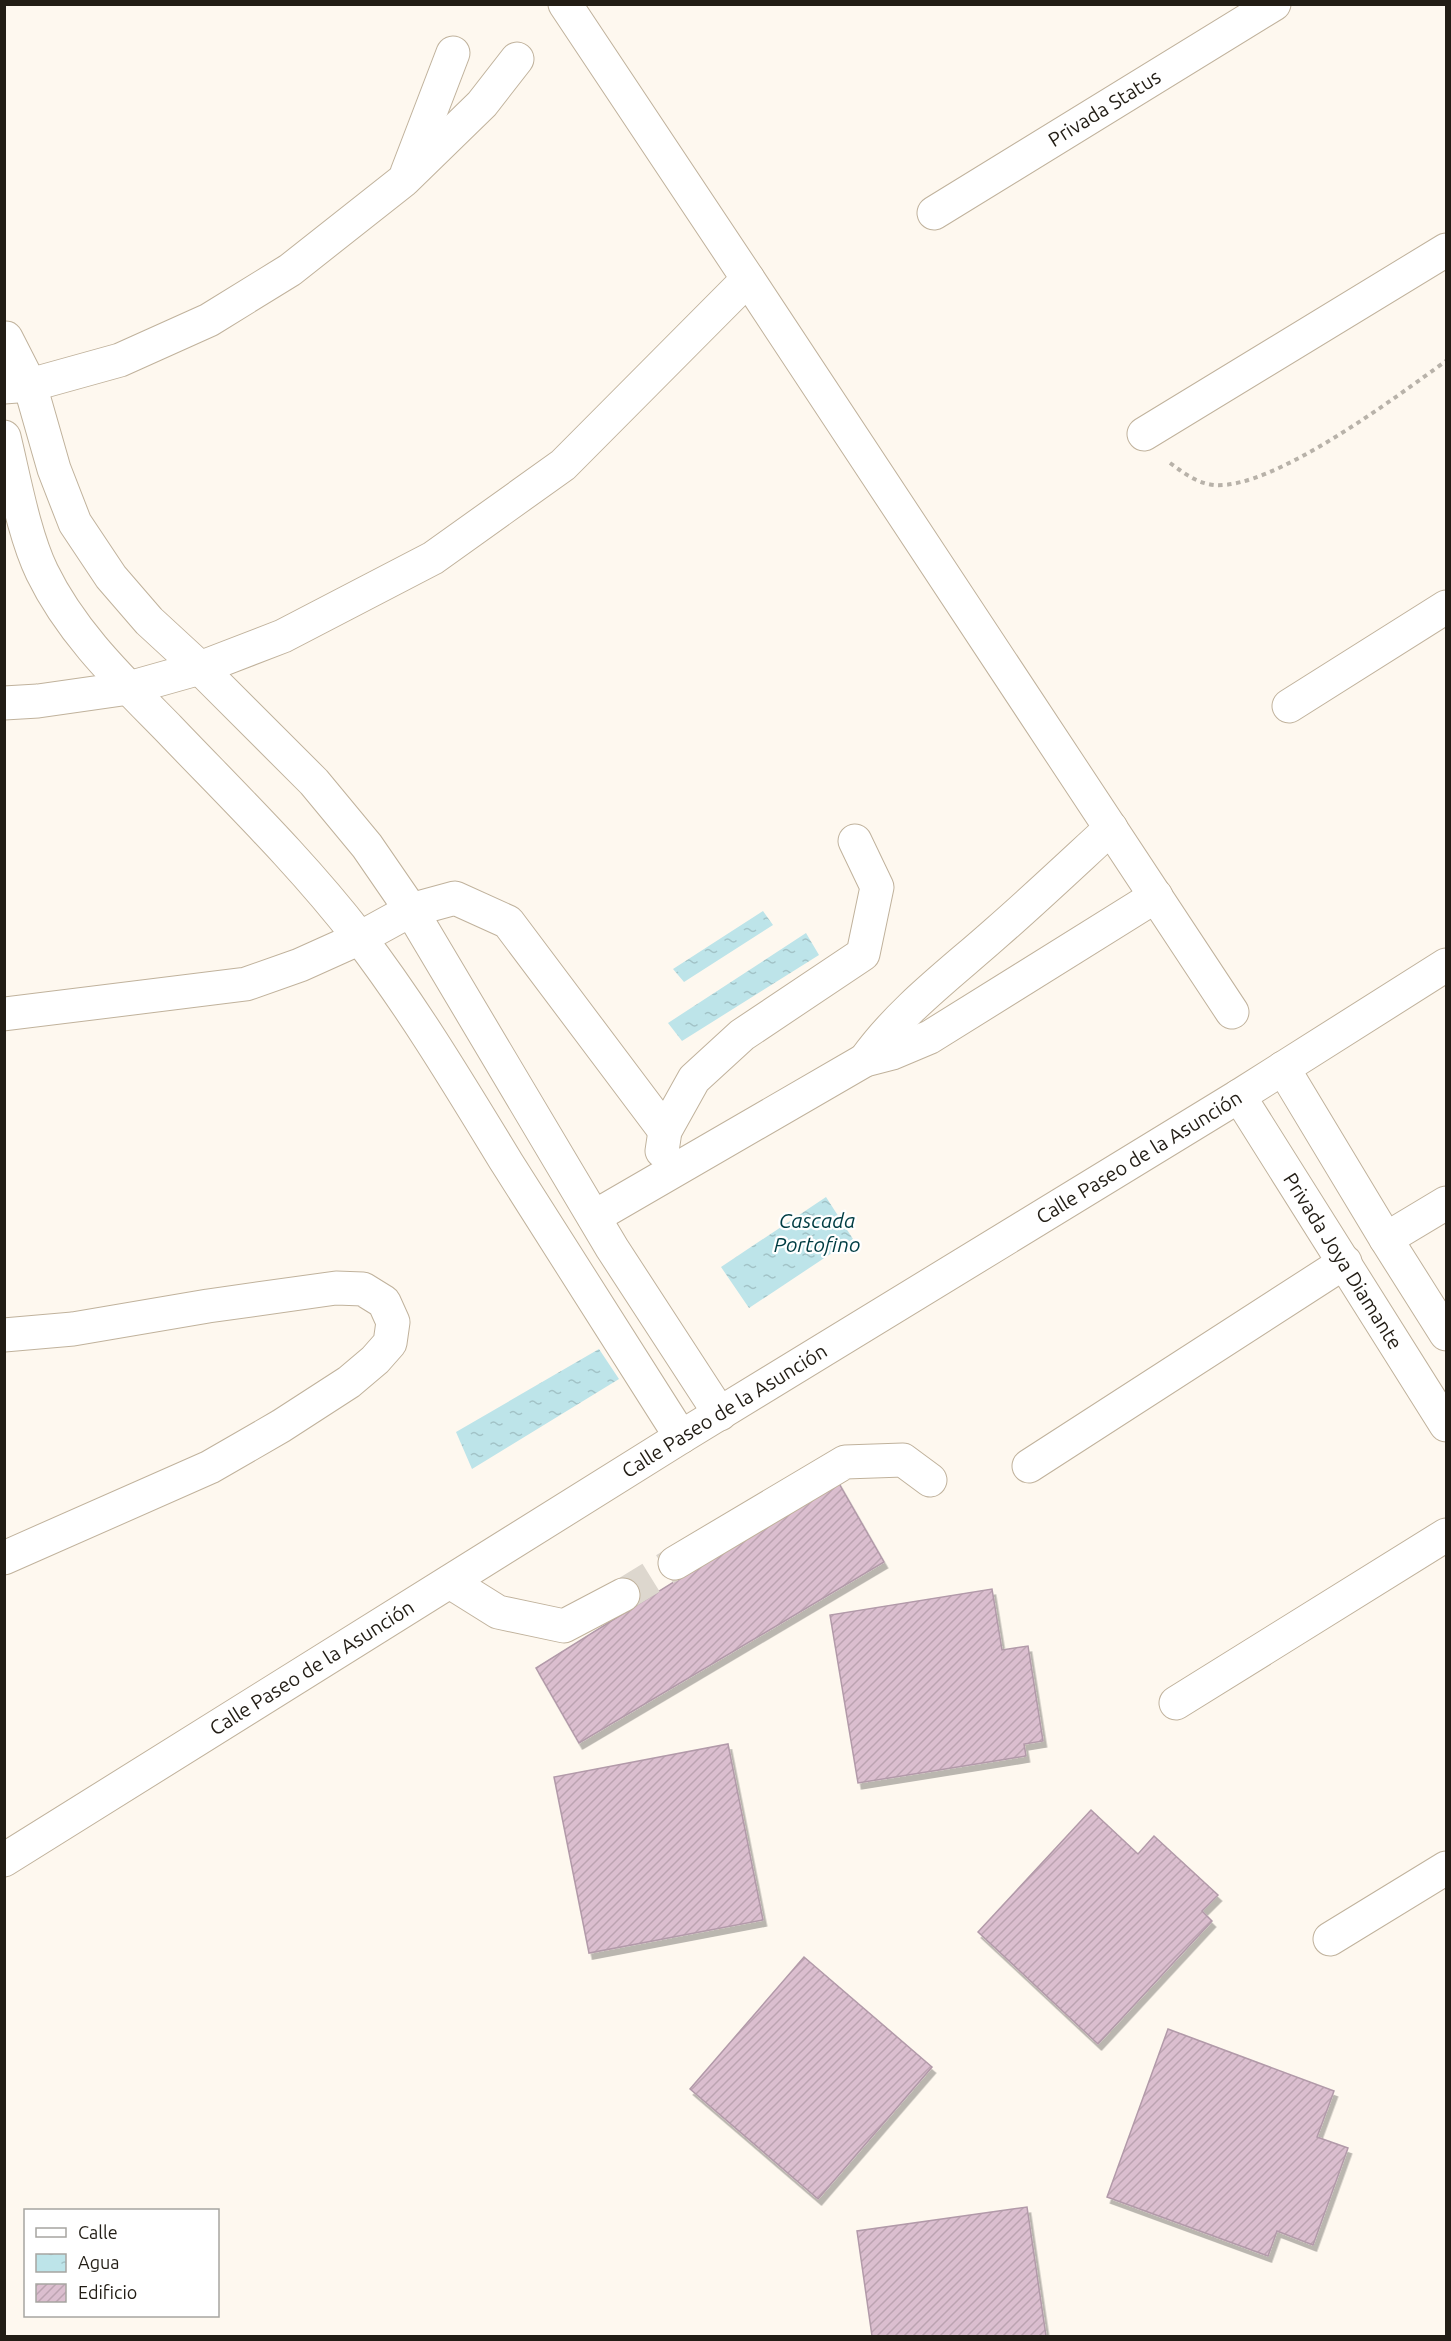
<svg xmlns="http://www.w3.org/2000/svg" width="1451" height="2341" font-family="Ubuntu,sans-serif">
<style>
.water{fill:url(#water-ripples)}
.building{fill:url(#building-hatch);stroke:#b29aa9;stroke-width:1.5;filter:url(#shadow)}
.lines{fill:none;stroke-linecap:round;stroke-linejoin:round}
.minor-tunnel{stroke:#ddd7ce;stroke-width:33;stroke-dasharray:33 16;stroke-linecap:butt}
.minor-casing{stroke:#c0b29c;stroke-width:35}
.path{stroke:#b8b2a9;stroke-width:4;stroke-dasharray:4.5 4.5;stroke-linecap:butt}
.minor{stroke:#fff;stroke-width:33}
.labels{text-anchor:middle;stroke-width:4.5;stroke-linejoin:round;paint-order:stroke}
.street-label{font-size:20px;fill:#221d15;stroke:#fff}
.water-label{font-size:21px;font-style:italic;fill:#003d43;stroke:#fff}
</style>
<defs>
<pattern id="water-ripples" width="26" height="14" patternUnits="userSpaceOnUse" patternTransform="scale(1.5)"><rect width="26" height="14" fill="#bde4e9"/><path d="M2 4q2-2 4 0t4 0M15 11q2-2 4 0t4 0" fill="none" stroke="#a2c3c7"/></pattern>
<pattern id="building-hatch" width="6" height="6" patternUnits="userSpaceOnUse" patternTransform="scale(1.5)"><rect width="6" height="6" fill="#dbbecf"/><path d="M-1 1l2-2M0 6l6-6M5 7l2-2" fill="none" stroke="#bca3b1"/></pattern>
<filter id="shadow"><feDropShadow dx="3.5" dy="6" stdDeviation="0" flood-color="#0004"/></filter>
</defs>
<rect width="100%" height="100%" fill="#fef8ef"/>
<path class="water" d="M763,911L773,925L684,982L673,969Z
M806,933L819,955L682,1041L668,1023Z
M826,1197L853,1239L749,1308L721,1267Z
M599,1349L619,1379L472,1469L456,1432Z"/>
<path class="building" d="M837,1480L884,1562L579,1743L536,1668Z
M992,1589L1002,1650L1028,1646L1043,1741L1024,1744L1026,1756L858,1783L830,1615Z
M728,1744L763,1920L589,1953L554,1777Z
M1091,1810L1138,1854L1154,1836L1218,1895L1202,1911L1212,1921L1098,2044L978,1932Z
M804,1957L932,2067L818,2199L690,2089Z
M1168,2029L1334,2091L1317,2137L1348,2148L1313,2245L1277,2231L1268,2256L1107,2197Z
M1027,2207L1046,2336H872L857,2231Z"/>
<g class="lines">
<path class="minor-tunnel" d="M623,1595L675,1563"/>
<g class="minor-casing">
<g id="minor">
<path d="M407,173L453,53"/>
<path id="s1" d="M934,213L1274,4"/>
<path d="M748,279L1232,1012"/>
<path d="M6,338L30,385L54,469L75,523L111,577L149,621L200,668L314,782L367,846L411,910L612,1248L720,1414"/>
<path d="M4,387L30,385L120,360L209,320L290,270L404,180L482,104L517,59"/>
<path d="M1144,434L1446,250"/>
<path d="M4,437C14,478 24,535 42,572C72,634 122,681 169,729C234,797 302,863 359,937C414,1009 460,1086 507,1163C565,1255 623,1346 681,1437"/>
<path d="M4,703L38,701L129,688L200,668L283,636L433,558L563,465L748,279L565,4"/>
<path d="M1289,706L1446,607"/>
<path d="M4,1014L246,984L300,965L360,938L411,910L455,898L508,922L665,1131"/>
<path d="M865,1060C901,1010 950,974 996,933C1035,899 1073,863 1111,828"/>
<path d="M1283,1068L1386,1239L1446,1334"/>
<path id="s2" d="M1239,1096L1446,1425"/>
<path d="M662,1151L665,1131L694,1079L742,1035L863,954L877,887L855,841"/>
<path d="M594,1217L865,1060L892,1053L930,1037L1156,896"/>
<path d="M1386,1239L1446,1203"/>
<path d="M4,1335L73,1329L208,1306L336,1288L363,1289L384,1302L393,1322L390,1343L375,1360L349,1382L281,1426L210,1467L4,1558"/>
<path d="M1029,1466L1345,1262"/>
<path d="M675,1563L845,1462L903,1460L930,1480"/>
<path d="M450,1582L498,1612L564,1626L623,1595"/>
<path d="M1176,1703L1446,1535"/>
<path id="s3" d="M4,1860L681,1437L1239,1096L1446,965"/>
<path d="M1330,1939L1446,1868"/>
</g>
</g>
<path class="path" d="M1170,463C1184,473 1196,483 1214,485C1273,490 1397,396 1446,361"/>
<use href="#minor" class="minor"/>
</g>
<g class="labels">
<g class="street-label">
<text dy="7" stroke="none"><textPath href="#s1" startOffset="200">Privada Status</textPath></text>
<text dy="7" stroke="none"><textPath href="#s3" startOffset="1335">Calle Paseo de la Asunción</textPath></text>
<text dy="7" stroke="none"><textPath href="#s2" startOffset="195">Privada Joya Diamante</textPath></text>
<text dy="7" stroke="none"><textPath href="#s3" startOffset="849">Calle Paseo de la Asunción</textPath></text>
<text dy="7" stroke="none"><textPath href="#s3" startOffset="363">Calle Paseo de la Asunción</textPath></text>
</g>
<g class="water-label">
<text x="817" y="1228">Cascada<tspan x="817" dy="24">Portofino</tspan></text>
</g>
</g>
<rect width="1451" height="2341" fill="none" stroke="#221d15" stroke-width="12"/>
<rect x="24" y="2209" width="195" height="108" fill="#ffffff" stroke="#a7a5a1" stroke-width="1.5"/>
<rect x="36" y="2228" width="30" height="9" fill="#ffffff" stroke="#a7a5a1" stroke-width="1.5"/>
<text x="78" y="2239" font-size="18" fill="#221d15">Calle</text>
<rect x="36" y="2254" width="30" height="18" fill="url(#water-ripples)" stroke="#a7a5a1" stroke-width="1.5"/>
<text x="78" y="2269" font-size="18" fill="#221d15">Agua</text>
<rect x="36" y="2284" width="30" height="18" fill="url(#building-hatch)" stroke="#a7a5a1" stroke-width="1.5"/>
<text x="78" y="2299" font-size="18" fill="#221d15">Edificio</text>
</svg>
